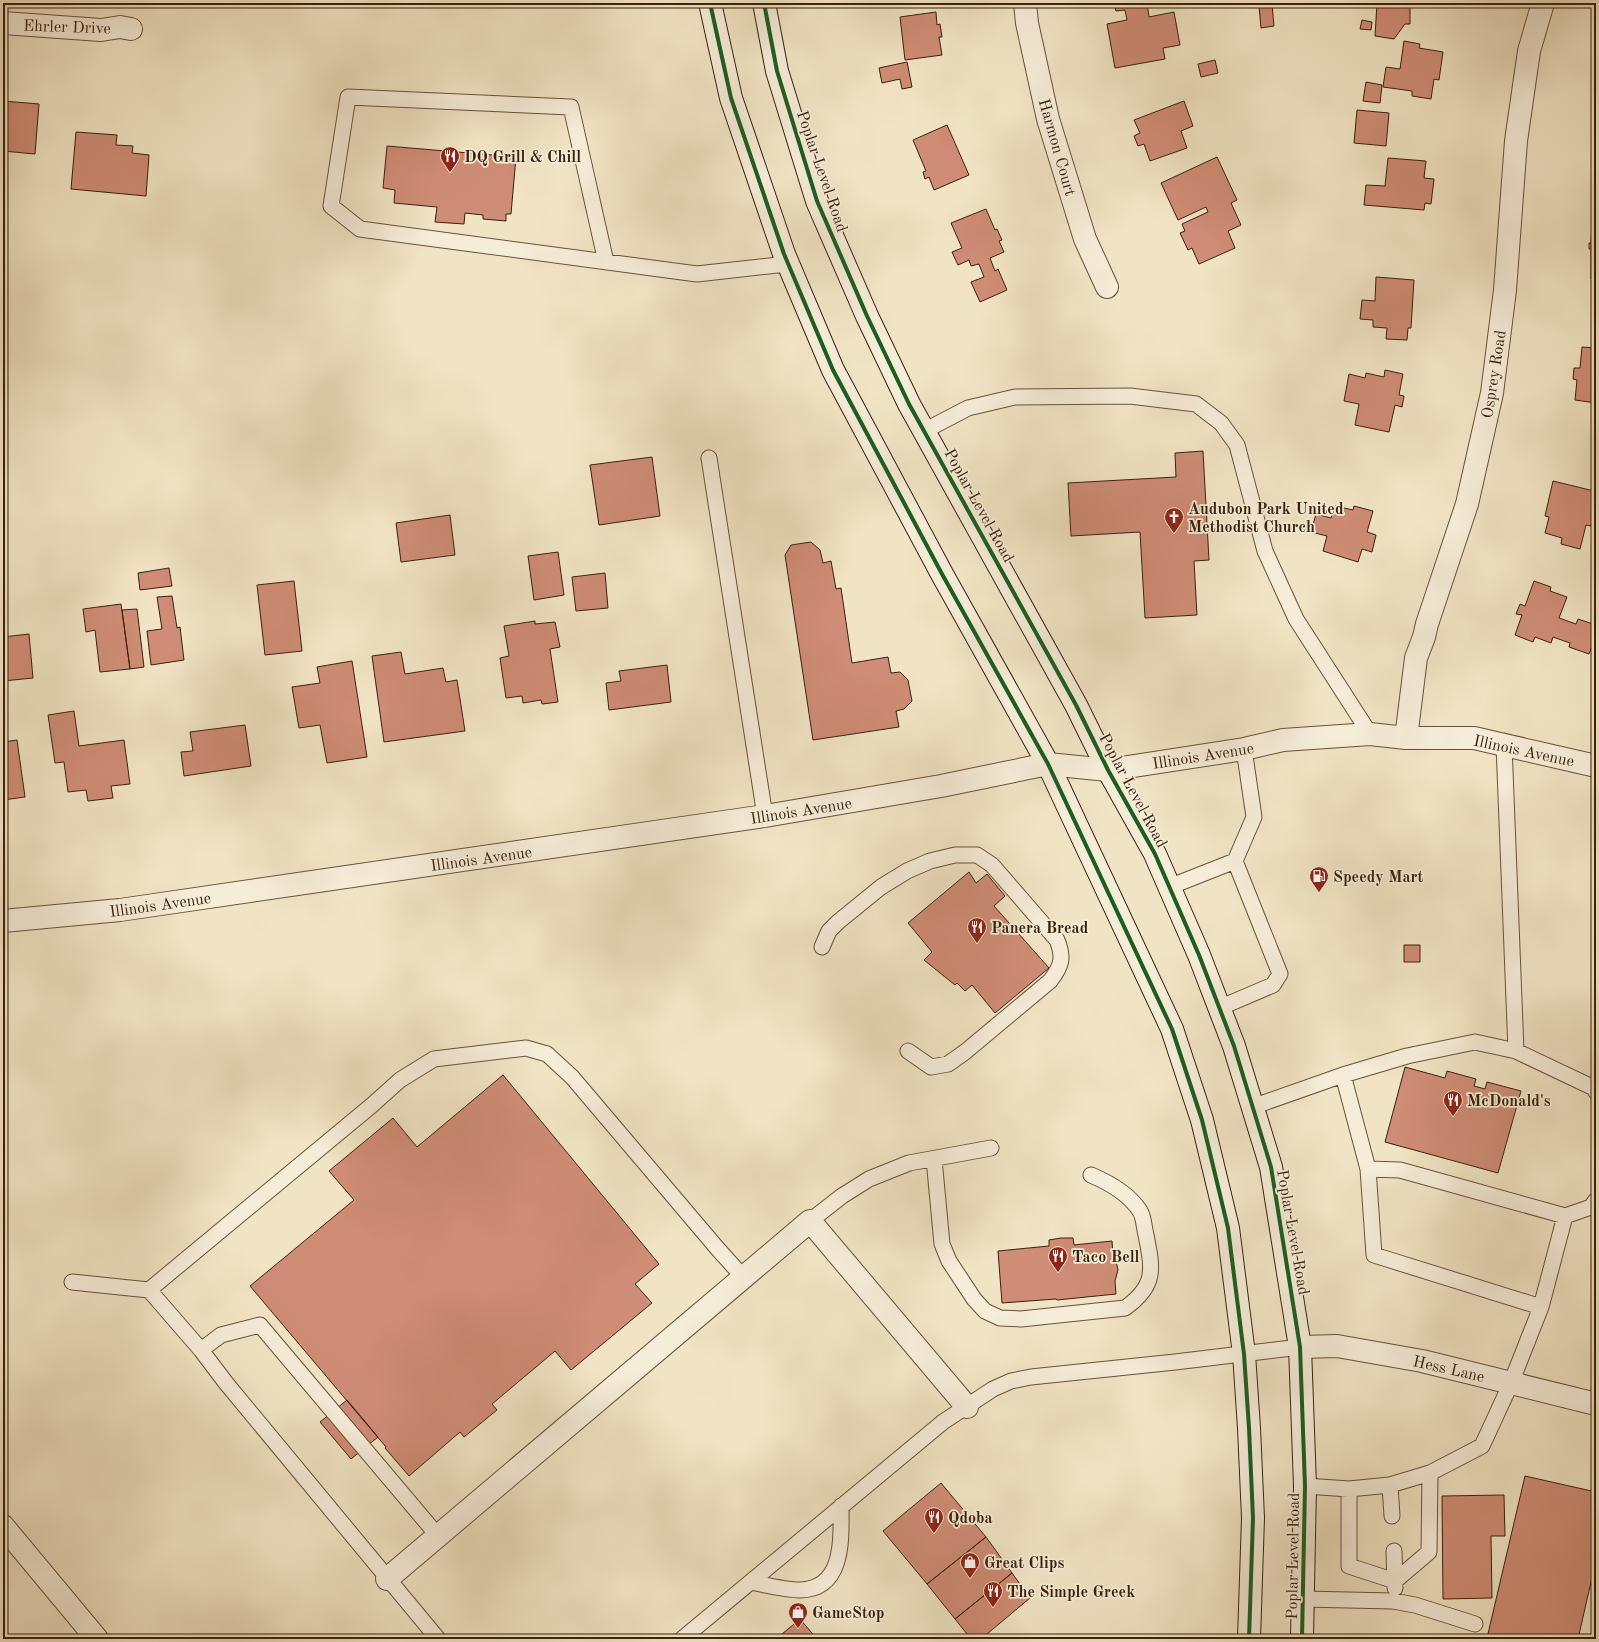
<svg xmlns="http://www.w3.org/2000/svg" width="1599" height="1642" font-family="'Old Standard TT',serif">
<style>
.building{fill:#cf8c76;stroke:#3a200b}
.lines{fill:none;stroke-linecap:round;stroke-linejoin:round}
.service-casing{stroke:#685139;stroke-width:17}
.minor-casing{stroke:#685139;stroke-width:24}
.secondary-casing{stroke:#3a200b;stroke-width:24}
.service{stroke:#f6edd9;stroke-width:15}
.minor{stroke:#f6edd9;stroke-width:22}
.secondary{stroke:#f6edd9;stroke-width:22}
.cycleway-casing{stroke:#f6edd9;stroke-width:6}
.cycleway{stroke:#1b5e20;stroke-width:4}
.labels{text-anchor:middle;stroke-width:3.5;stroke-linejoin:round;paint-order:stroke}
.street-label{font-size:16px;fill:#3a200b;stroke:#f6edd9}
.poi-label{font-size:16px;font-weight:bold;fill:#3a200b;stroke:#f6edd9;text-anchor:start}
</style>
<rect width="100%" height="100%" fill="#f1e4c4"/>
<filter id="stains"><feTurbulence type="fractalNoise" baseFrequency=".005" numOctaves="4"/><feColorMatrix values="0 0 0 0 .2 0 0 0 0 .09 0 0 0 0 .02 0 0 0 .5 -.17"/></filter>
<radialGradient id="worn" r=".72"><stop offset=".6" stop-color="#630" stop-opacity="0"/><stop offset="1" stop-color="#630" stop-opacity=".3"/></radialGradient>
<path class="building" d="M1114,3H1147L1149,17L1174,12L1180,45L1163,48L1165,59L1115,68L1107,24L1127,20L1125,10L1116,11Z
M1377,3L1410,4V24H1405L1394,39L1375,36Z
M1272,4L1274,26L1261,28L1259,6Z
M936,12L937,25L940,24L942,37H939L942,55L905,60L900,17Z
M1362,20L1372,22L1371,30L1360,29Z
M1404,41L1420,44L1419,48L1443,52L1439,80L1434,79L1431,99L1412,96V91L1383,87L1386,67L1400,69Z
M1215,60L1218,73L1201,77L1198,64Z
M907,62L912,87L902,89L900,79L882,83L879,68Z
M1366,82L1382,85L1380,103L1363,101Z
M3,101L39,104L35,154L3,151Z
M1184,101L1193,126L1181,131L1187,148L1150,161L1144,144L1138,146L1134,136L1140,133L1134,120Z
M1357,110L1389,113L1386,146L1354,143Z
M947,125L969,175L934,190L929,177L925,179L923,172L926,171L913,140Z
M76,132L117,135L116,145L133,146L132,153L149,155L146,196L71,189Z
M387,146L516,157L511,214H506V221L483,219V215L465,213L464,224L435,222L437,207L394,203L395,190L383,188Z
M1217,157L1237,200L1231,203L1241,225L1228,231L1235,248L1199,264L1192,248L1188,250L1180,233L1185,231L1182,224L1208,212L1206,207L1178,220L1161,183Z
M1388,158L1426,161L1424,178L1434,179L1431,204L1425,203L1424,210L1364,205L1366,185L1385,186Z
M986,209L995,230L997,229L1002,240L999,241L1004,252L990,258L995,271L998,269L1007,290L980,302L971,282L984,277L979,264L971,266L969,260L958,265L952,252L962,248L951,223Z
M1592,225L1596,226V279H1591V249H1589V243H1591Z
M1376,277L1414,280L1411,328H1408L1407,340L1386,339L1387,328L1373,327V320L1360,319L1362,300L1375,301Z
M1582,347L1596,348V403L1575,400L1577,380L1573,379L1574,368H1580Z
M1385,370L1403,374L1399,395L1404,396L1402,407L1395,405L1389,432L1355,425L1359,404L1344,401L1349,374L1365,378L1366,373L1384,377Z
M1203,451L1209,560L1194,561L1197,615L1145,618L1140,532L1071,536L1068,483L1176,477L1175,453Z
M652,457L660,516L599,525L590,465Z
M1553,481L1594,491L1593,497H1596V503L1591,526L1586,525L1580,549L1561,544L1562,538L1545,533L1549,517L1545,516Z
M1335,506L1353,510L1354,506L1373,511L1367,532L1376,535L1372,552L1362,549L1358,562L1323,551L1327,536L1311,532L1316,514L1331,518Z
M450,515L455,555L401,562L396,523Z
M811,542L820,550L823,563L831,561L836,589L841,588L852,663L888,657L891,673L900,672L908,680L912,701L904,709L896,711L899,727L813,740L785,555L791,545Z
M558,552L564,595L534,600L528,556Z
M169,568L172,586L140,590L138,573Z
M605,573L608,608L576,611L572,577Z
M294,581L302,651L265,655L257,585Z
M1534,581L1551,587L1550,591L1567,597L1559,618L1576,624L1578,619L1596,625V635L1589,654L1569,647L1570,643L1553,637L1551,643L1535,637L1533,642L1515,635L1522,615L1516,614L1520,604L1525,606Z
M172,596L177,628L180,627L184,660L151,665L147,631L162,629L157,597Z
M121,604L130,669L100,672L95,630L86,632L83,609Z
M137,609L144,667L130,669L122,610Z
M535,621V624L555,622L560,647L550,649L558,702L542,704L541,700L523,703L522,696L506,698L500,658L509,656L504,626Z
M29,634L33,678L3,681V637Z
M401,652L405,674L443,668L446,682L457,680L465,731L384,742L372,656Z
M352,661L367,757L327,763L320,725L299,728L292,687L320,683L317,667Z
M667,665L671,702L609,710L606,683L621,681L619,671Z
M74,711L79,746L124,740L130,784L111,786L113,798L88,801L86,790L68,792L64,762L55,763L48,715Z
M245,725L251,766L184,776L181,752L193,751L190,732Z
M17,740L25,797L3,800V742Z
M969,872L976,883L987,874L1005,896L994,906L1049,968L995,1013L972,985L965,991L957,983L955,985L924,960L932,952L908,923Z
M1404,945H1420V962H1404Z
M1405,1067L1445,1078L1447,1071L1476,1079L1474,1086L1485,1089L1487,1082L1521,1091L1498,1173L1385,1142Z
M503,1075L659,1264L635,1284L652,1303L571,1370L555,1351L492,1404L497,1410L464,1437L460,1432L409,1476L385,1448L386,1447L250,1286L354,1200L329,1171L393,1118L417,1147Z
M1061,1238H1073L1074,1245L1112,1241L1113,1255L1116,1261L1118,1270L1115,1281L1116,1294L1057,1300L1056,1299L1002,1303L998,1251L1049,1246V1240Z
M347,1400L378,1437L351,1459L320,1422Z
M1525,1476L1596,1492V1560L1578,1639L1487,1638Z
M941,1483L986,1537L927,1584L883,1531Z
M1504,1495L1505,1536H1491L1492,1598L1443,1599L1442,1496Z
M986,1537L1012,1573L955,1619L927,1584Z
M1012,1573L1030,1598L981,1639H971L955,1619Z
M800,1619L817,1639H776Z"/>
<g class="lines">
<g class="service-casing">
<path id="service" d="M606,262L571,107L348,97L331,206L360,229L697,274L787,264
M924,431L968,408L1015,397L1130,396L1196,404L1221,423L1237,445L1265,551L1296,619L1370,734
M709,458L765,816
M1504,745L1516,1051
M1235,861L1254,817L1244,749
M1169,887L1235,861L1280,974L1273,985L1219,1008
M822,947L829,931L838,922L881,887L907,871L930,861L955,855H977L992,865L1057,940C1064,957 1062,966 1050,981L965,1052L948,1064L931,1067L908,1051
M1343,1075L1368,1169L1374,1255L1541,1307
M1252,1107L1343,1075L1407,1056L1475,1042L1516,1051L1594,1088L1596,1092
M934,1159L942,1244L949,1261L974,1299L985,1311L1000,1318L1021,1319L1125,1308C1156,1286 1153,1270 1146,1235C1144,1228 1144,1217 1140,1211C1129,1194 1110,1183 1091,1175
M1368,1169L1400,1170L1565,1216L1591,1207L1596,1200
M810,1221L842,1196L869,1179L909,1163L991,1148
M72,1282L149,1290L201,1350L226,1383L438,1639
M149,1290L371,1106L400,1080L434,1059L526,1048L547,1054L572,1077L717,1248L743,1277
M201,1350L221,1335L260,1325L438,1536
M1390,1485L1392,1516
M1305,1486L1349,1489L1390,1485L1430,1473L1482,1446L1511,1383L1541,1307L1565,1216
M1349,1489V1566L1395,1581L1429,1552L1430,1473
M1394,1551L1395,1588
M751,1582C766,1585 784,1590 800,1590C845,1589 841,1538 841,1506
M1303,1599L1393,1601L1415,1605L1475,1624
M682,1639L943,1422L993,1389L1011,1381L1031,1377L1175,1362L1300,1347"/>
</g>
<g class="minor-casing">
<path id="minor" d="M1025,3L1027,23L1048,119L1085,239L1107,287
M3,23L101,30L120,27L131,29
M1406,738L1416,658L1424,637L1427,624L1467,504L1492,393L1505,290L1516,141L1529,51L1543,3
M3,921L120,910L765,816L941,786L1048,764L1108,770L1244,749L1283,740L1370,734L1406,738H1474L1596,766
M1300,1347L1337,1346L1422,1361L1596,1404
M3,1526L97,1639
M387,1579L810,1221L967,1407"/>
</g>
<g class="secondary-casing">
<path id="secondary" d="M710,3L731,98L784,254L833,370L942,574L1048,764L1172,1029L1202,1120L1228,1228L1244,1354L1249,1428L1253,1518L1249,1639
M764,3L777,71L817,201L867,316L909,404L1076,705L1108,770L1155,854L1199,955L1234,1046L1271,1167L1300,1347L1305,1486L1302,1639"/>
</g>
<use href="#service" class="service"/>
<use href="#minor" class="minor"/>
<use href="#secondary" class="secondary"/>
<g class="cycleway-casing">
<path id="cycleway" d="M710,3L731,98L784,254L833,370L942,574L1048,764L1172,1029L1202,1120L1228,1228L1244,1354L1249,1428L1253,1518L1249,1639
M764,3L777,71L817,201L867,316L909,404L1076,705L1108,770L1155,854L1199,955L1234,1046L1271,1167L1300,1347L1305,1486L1302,1639"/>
</g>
<use href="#cycleway" class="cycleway"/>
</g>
<defs>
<g id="restaurant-pin" transform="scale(1)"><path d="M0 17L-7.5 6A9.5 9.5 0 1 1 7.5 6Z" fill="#8f2418" stroke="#f6edd9"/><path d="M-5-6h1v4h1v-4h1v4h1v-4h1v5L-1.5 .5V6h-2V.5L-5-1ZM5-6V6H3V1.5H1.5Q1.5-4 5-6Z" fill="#fff"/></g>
<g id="church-pin" transform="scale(1)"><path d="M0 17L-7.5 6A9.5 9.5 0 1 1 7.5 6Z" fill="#8f2418" stroke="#f6edd9"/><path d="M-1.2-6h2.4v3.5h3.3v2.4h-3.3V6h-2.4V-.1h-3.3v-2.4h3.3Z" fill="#fff"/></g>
<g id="fuel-pin" transform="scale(1)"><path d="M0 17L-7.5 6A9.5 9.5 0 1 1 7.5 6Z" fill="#8f2418" stroke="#f6edd9"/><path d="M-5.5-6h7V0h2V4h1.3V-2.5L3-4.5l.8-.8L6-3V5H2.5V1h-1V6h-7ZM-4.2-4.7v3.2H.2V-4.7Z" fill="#fff"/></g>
<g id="shop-pin" transform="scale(1)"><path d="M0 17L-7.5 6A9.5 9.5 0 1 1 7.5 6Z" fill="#8f2418" stroke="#f6edd9"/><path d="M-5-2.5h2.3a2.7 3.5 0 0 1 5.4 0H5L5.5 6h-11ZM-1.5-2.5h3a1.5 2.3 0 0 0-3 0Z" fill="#fff"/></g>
</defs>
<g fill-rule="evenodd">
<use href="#restaurant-pin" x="450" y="156"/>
<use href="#church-pin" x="1174" y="517"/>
<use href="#fuel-pin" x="1319" y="876"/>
<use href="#restaurant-pin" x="977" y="927"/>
<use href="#restaurant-pin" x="1453" y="1100"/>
<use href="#restaurant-pin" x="1058" y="1256"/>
<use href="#restaurant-pin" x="934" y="1517"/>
<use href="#shop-pin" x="970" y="1562"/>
<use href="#restaurant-pin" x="993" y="1591"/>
<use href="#shop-pin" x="798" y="1612"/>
</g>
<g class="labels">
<g class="street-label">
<text transform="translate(67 26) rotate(2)" y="6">Ehrler Drive</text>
<text transform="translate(1058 147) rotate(74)" y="6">Harmon Court</text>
<text transform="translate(823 171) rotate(71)" y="6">Poplar Level Road</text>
<text transform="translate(1493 374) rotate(-81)" y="6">Osprey Road</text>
<text transform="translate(980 505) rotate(61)" y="6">Poplar Level Road</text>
<text transform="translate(1524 750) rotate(12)" y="6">Illinois Avenue</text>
<text transform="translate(1203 755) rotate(-9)" y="6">Illinois Avenue</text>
<text transform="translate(1134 790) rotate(62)" y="6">Poplar Level Road</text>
<text transform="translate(801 810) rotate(-9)" y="6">Illinois Avenue</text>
<text transform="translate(481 858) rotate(-8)" y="6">Illinois Avenue</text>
<text transform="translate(160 904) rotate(-8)" y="6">Illinois Avenue</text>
<text transform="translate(1294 1232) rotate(80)" y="6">Poplar Level Road</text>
<text transform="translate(1449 1368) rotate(13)" y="6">Hess Lane</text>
<text transform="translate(1292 1556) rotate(-89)" y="6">Poplar Level Road</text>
</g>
<g class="poi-label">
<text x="464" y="162">DQ Grill &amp; Chill</text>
<text x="1188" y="514">Audubon Park United<tspan x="1188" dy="18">Methodist Church</tspan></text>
<text x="1333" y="882">Speedy Mart</text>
<text x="991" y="933">Panera Bread</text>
<text x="1467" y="1106">McDonald's</text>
<text x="1072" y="1262">Taco Bell</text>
<text x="948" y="1523">Qdoba</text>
<text x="984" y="1568">Great Clips</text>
<text x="1007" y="1597">The Simple Greek</text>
<text x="812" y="1618">GameStop</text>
</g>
</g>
<rect width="1599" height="1642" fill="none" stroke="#f1e4c4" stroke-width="16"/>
<rect x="4" y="4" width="1591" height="1634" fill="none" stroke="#3a200b" stroke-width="2"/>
<rect x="8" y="8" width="1583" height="1626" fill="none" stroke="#3a200b"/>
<rect width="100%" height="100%" filter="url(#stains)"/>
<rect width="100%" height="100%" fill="url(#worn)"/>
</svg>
